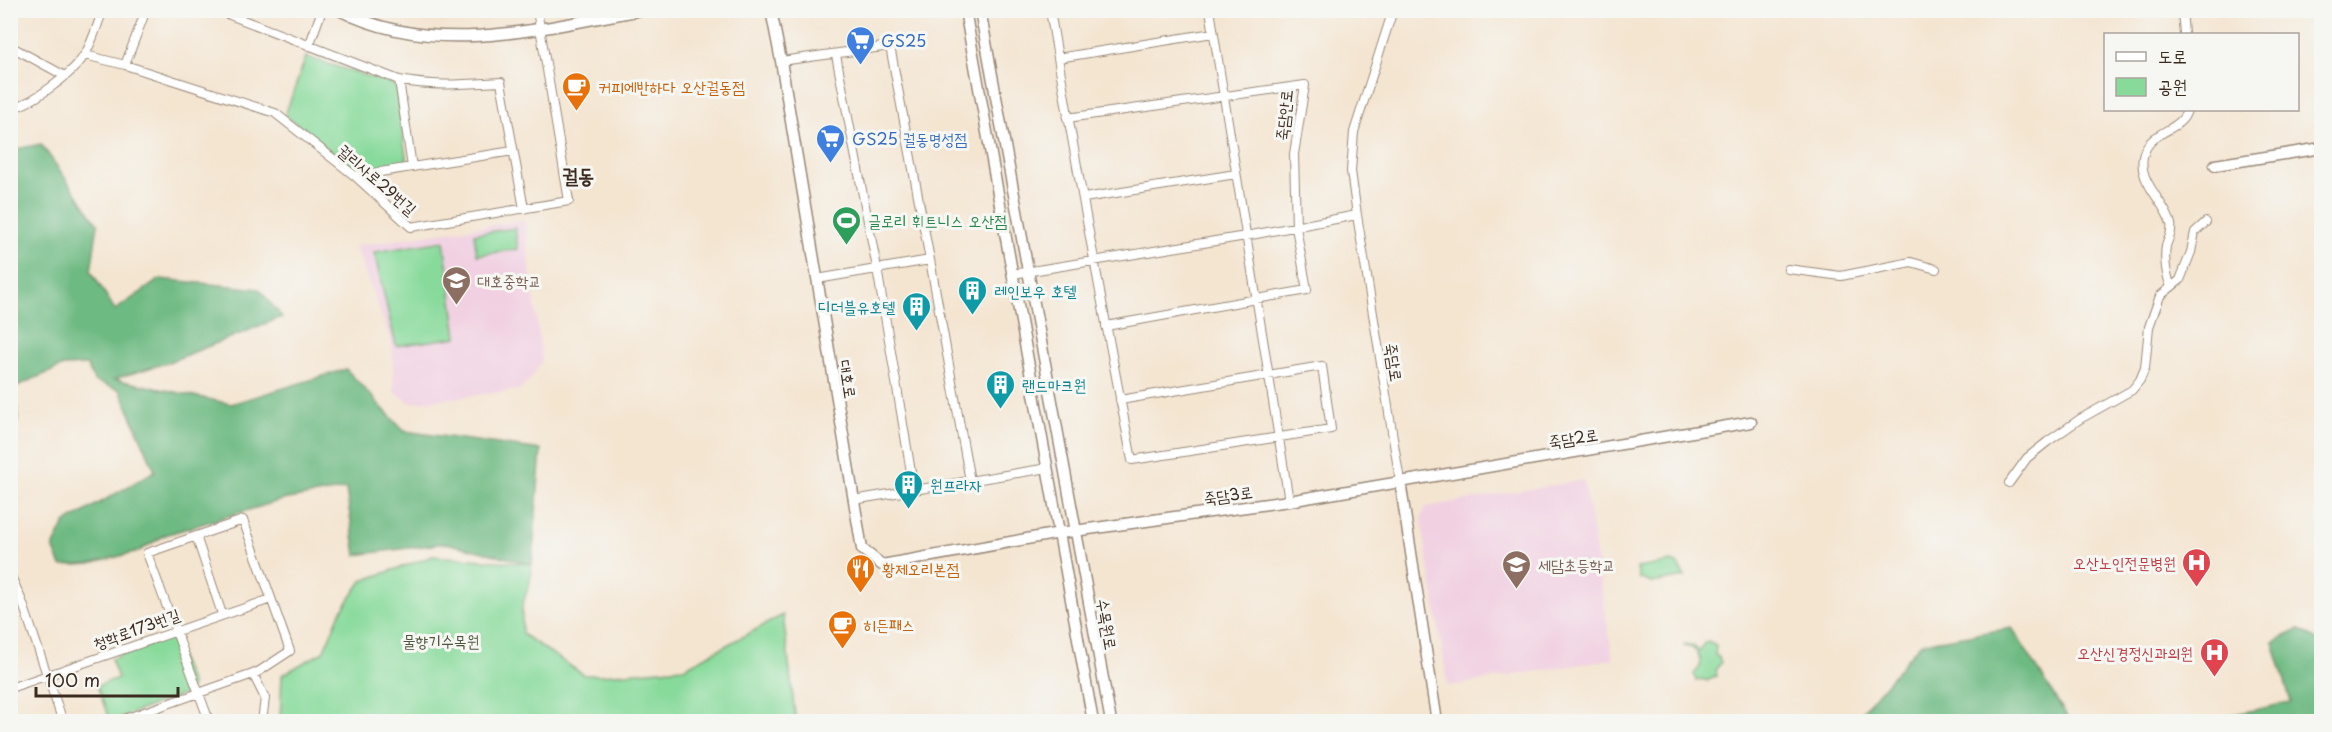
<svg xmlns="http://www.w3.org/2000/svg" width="2332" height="732" viewBox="0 0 2332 732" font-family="'Playpen Sans','Poor Story',sans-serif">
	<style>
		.built { fill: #f1d0e2 }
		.green { fill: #88da9b; stroke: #62825c; stroke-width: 1.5 }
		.forest { fill: #6eba83; stroke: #547250; stroke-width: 1.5 }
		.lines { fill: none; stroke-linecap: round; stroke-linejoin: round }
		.minor-casing { stroke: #988878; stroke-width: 10 }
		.tertiary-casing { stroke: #988878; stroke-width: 13 }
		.minor { stroke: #fff; stroke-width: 8 }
		.tertiary { stroke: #fff; stroke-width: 10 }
		.labels { text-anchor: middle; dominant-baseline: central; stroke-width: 6; stroke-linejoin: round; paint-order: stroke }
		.shop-label { font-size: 16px; fill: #366cbe; stroke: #f6f6f2; text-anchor: start }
		.food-label { font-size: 16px; fill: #c56008; stroke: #f6f6f2; text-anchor: start }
		.street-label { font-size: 16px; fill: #3b2a1e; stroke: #f6f6f2 }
		.leisure-label { font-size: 16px; fill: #27864d; stroke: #f6f6f2; text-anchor: start }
		.education-label { font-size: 16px; fill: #785e54; stroke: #f6f6f2; text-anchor: start }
		.culture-label { font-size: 16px; fill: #0d838f; stroke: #f6f6f2; text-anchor: start }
		.health-label { font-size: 16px; fill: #be3a42; stroke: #f6f6f2; text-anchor: end }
		.park-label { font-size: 16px; fill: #4e563d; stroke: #f6f6f2 }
		.quarter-label { font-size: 20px; font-weight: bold; fill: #3b2a1e; stroke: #f6f6f2 }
	</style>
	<rect width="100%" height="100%" fill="#f6f6f2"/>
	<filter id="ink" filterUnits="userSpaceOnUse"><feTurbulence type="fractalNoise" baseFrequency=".0167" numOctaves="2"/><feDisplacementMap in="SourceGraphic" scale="12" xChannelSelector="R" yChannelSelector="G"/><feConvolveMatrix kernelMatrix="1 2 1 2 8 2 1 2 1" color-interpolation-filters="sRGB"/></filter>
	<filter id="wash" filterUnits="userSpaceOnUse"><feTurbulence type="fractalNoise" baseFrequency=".008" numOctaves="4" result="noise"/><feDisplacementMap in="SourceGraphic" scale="24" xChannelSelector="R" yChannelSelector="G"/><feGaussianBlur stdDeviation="1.35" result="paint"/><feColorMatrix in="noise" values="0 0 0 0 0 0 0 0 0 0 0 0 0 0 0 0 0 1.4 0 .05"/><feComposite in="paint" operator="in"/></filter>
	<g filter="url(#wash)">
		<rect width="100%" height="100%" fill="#f4e5d1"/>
		<path class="built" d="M524,220L542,360L532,377L519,390L411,403L394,392L392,343L355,246Z
			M1584,480L1613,659L1448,686L1421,518L1426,507Z"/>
		<path class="green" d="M306,57L392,84L396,87L407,163L406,165L360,173L355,171L285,115Z
			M515,228L518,249L477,255L474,234Z
			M444,241L457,337L396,346L374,252Z
			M433,556L532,564L530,581L522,606V634L584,675H602L684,668L783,615L795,714L797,721H280L282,675L323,652L340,613L362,581Z
			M1672,562L1678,565L1685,577L1652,583L1639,578L1637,568Z
			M166,638L173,640L192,686L188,693L110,721L97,686L118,678L111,659Z
			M1708,641L1716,645L1715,655L1719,657L1721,663L1716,669L1717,676L1707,681L1702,679L1696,681L1694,674L1700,667C1702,656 1696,647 1684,646V644L1692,645L1700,651L1704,643Z"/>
		<path class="forest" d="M41,144L98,224L91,271L115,310L160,279L259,289L282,317L169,362L114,379L231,404L346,369L404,431L541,450L532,564L446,543L356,555L346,489L282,500L165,535L139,551L90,564L61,566L53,547L65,523L155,471L120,390L94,381L87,365L63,366L15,387L18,421L11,418V150Z
			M2012,628L2070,721H1854L1921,643Z
			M2299,629L2321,643V721H2204L2291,702L2273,642Z"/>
	</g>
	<g filter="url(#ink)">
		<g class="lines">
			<defs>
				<path id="minor" d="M217,10L399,80
					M1050,10C1075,161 1103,310 1132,460L1331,429L1322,366L1120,400
					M1210,10L1289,501
					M1393,10L1354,132L1351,171L1357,215L1400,481
					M2182,10L2184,34
					M10,46L65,76
					M309,46L322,10
					M85,55L125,65L275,113L355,176L411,227L569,201L537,10
					M836,55L877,268L914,490
					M1058,58L1213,33
					M781,61L890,46L930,260L817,279
					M125,65L146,10
					M10,108C30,106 75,72 85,54C93,41 97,25 103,10
					M1067,118L1305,85L1294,154L1296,227L1307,290L1106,326
					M412,167L513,151
					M355,176L412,167L399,80C433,87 466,84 501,82L524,209
					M1084,198L1236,174
					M930,260L970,481
					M1788,269L1841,276L1911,262L1936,269
					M1013,274L1246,236L1357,215
					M2171,287C2166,274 2164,260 2166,246C2168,239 2173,232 2171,224C2165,201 2135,180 2144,153C2151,130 2182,131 2187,110
					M2009,483L2027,458L2047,442L2080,419L2132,390L2140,380L2145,368L2149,327L2160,296L2180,280L2191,252L2195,232L2206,222
					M853,500L1048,468
					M196,536L222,614
					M10,574L22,601L63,722
					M253,674L265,698L262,722
					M10,688L271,599
					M116,722L253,674L258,672L290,651L243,520L147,553C167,608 188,663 208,718L205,722"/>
				<path id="tertiary" d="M339,10C436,59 540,28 641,10
					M771,10L781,61L862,549L882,565L1060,533L1289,501L1751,422
					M965,10L1093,722
					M980,10L1111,722
					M2215,165L2322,148
					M1400,481L1437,722"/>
			</defs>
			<use href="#minor" class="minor-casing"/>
			<use href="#tertiary" class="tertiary-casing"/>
			<use href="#minor" class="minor"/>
			<use href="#tertiary" class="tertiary"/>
		</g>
	</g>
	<defs>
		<symbol id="supermarket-pin" viewBox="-11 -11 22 30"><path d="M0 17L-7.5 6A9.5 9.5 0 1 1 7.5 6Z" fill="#3f7fe0" stroke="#f6f6f2"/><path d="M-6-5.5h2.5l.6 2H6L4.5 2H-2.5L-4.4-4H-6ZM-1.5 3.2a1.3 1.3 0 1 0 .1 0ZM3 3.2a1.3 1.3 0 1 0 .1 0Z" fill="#fff"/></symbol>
		<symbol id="cafe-pin" viewBox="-11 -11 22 30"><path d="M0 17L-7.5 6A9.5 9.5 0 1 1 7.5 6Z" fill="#e8710a" stroke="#f6f6f2"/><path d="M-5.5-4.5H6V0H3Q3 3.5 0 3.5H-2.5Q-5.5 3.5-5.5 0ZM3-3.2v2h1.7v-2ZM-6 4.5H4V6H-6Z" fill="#fff"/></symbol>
		<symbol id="stadium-pin" viewBox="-11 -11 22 30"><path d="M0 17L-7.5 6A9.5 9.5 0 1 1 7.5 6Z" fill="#2e9e5b" stroke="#f6f6f2"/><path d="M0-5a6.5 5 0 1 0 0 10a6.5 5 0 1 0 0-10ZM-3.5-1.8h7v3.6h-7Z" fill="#fff"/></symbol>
		<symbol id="school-pin" viewBox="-11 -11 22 30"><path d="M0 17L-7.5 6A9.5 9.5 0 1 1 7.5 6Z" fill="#8d6e63" stroke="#f6f6f2"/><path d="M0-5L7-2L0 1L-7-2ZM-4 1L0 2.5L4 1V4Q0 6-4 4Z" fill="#fff"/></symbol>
		<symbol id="building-pin" viewBox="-11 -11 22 30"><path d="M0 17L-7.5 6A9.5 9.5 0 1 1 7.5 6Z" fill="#0f9aa8" stroke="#f6f6f2"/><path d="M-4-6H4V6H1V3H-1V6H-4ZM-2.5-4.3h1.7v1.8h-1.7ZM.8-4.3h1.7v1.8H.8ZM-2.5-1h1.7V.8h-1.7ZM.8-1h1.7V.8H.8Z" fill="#fff"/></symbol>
		<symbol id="hospital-pin" viewBox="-11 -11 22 30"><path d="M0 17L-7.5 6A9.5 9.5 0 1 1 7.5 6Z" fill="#e0444e" stroke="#f6f6f2"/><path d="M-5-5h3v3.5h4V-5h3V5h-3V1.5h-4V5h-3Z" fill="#fff"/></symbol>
		<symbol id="restaurant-pin" viewBox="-11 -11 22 30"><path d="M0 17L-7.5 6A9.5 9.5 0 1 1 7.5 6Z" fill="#e8710a" stroke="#f6f6f2"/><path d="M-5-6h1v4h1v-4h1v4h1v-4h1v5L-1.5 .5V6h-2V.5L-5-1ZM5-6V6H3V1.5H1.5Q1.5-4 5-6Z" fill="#fff"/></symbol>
	</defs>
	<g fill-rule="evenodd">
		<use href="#supermarket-pin" x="844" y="24" width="33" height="45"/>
		<use href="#cafe-pin" x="560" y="70" width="33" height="45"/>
		<use href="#supermarket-pin" x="814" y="122" width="33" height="45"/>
		<use href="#stadium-pin" x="830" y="204" width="33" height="45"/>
		<use href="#school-pin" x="440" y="264" width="33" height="45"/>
		<use href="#building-pin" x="956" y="274" width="33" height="45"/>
		<use href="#building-pin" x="900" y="290" width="33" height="45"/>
		<use href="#building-pin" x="984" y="368" width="33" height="45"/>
		<use href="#building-pin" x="892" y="468" width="33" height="45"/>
		<use href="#hospital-pin" x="2180" y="546" width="33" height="45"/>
		<use href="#school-pin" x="1500" y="548" width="33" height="45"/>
		<use href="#restaurant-pin" x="844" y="552" width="33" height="45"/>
		<use href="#cafe-pin" x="826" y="608" width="33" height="45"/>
		<use href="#hospital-pin" x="2198" y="636" width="33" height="45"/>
	</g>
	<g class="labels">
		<g class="shop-label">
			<text x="881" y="40">GS25</text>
			<text x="852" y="138">GS25 궐동명성점</text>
		</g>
		<g class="food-label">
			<text x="598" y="86">커피에반하다 오산궐동점</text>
			<text x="882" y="568">황제오리본점</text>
			<text x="863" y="624">히든패스</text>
		</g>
		<g class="street-label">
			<text transform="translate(1283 115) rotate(-84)">죽담안로</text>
			<text transform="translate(378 179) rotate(41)">궐리사로29번길</text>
			<text transform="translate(1395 362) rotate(81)">죽담로</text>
			<text transform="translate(849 379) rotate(81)">대호로</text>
			<text transform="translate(1573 437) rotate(-9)">죽담2로</text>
			<text transform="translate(1228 494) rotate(-8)">죽담3로</text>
			<text transform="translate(1108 624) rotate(80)">수목원로</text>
			<text transform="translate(136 628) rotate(-20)">청학로173번길</text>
		</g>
		<g class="leisure-label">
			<text x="868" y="220">글로리 휘트니스 오산점</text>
		</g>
		<g class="education-label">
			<text x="477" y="280">대호중학교</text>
			<text x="1538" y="564">세담초등학교</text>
		</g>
		<g class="culture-label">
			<text x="994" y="290">레인보우 호텔</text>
			<text x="895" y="306" text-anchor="end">디더블유호텔</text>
			<text x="1022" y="384">랜드마크원</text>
			<text x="930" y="484">원프라자</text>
		</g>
		<g class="health-label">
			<text x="2176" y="562">오산노인전문병원</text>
			<text x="2193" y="652">오산신경정신과의원</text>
		</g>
		<g class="park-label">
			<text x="441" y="640">물향기수목원</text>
		</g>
		<g class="quarter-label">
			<text x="578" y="175">궐동</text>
		</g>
	</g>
	<rect width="2332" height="732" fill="none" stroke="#f6f6f2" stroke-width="36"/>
	<rect x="2104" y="33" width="195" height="78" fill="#f6f6f2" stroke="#aba49d" stroke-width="1.5"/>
	<rect x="2116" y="52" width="30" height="9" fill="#ffffff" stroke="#aba49d" stroke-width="1.5"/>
	<text x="2158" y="63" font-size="18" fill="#3b2a1e">도로</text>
	<rect x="2116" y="78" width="30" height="18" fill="#88da9b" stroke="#aba49d" stroke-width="1.5"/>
	<text x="2158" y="93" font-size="18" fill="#3b2a1e">공원</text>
	<path d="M36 687v9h142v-9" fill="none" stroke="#3b2a1e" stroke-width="3"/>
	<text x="45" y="687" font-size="18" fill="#3b2a1e" stroke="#f6f6f2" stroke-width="4.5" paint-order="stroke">100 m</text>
</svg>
